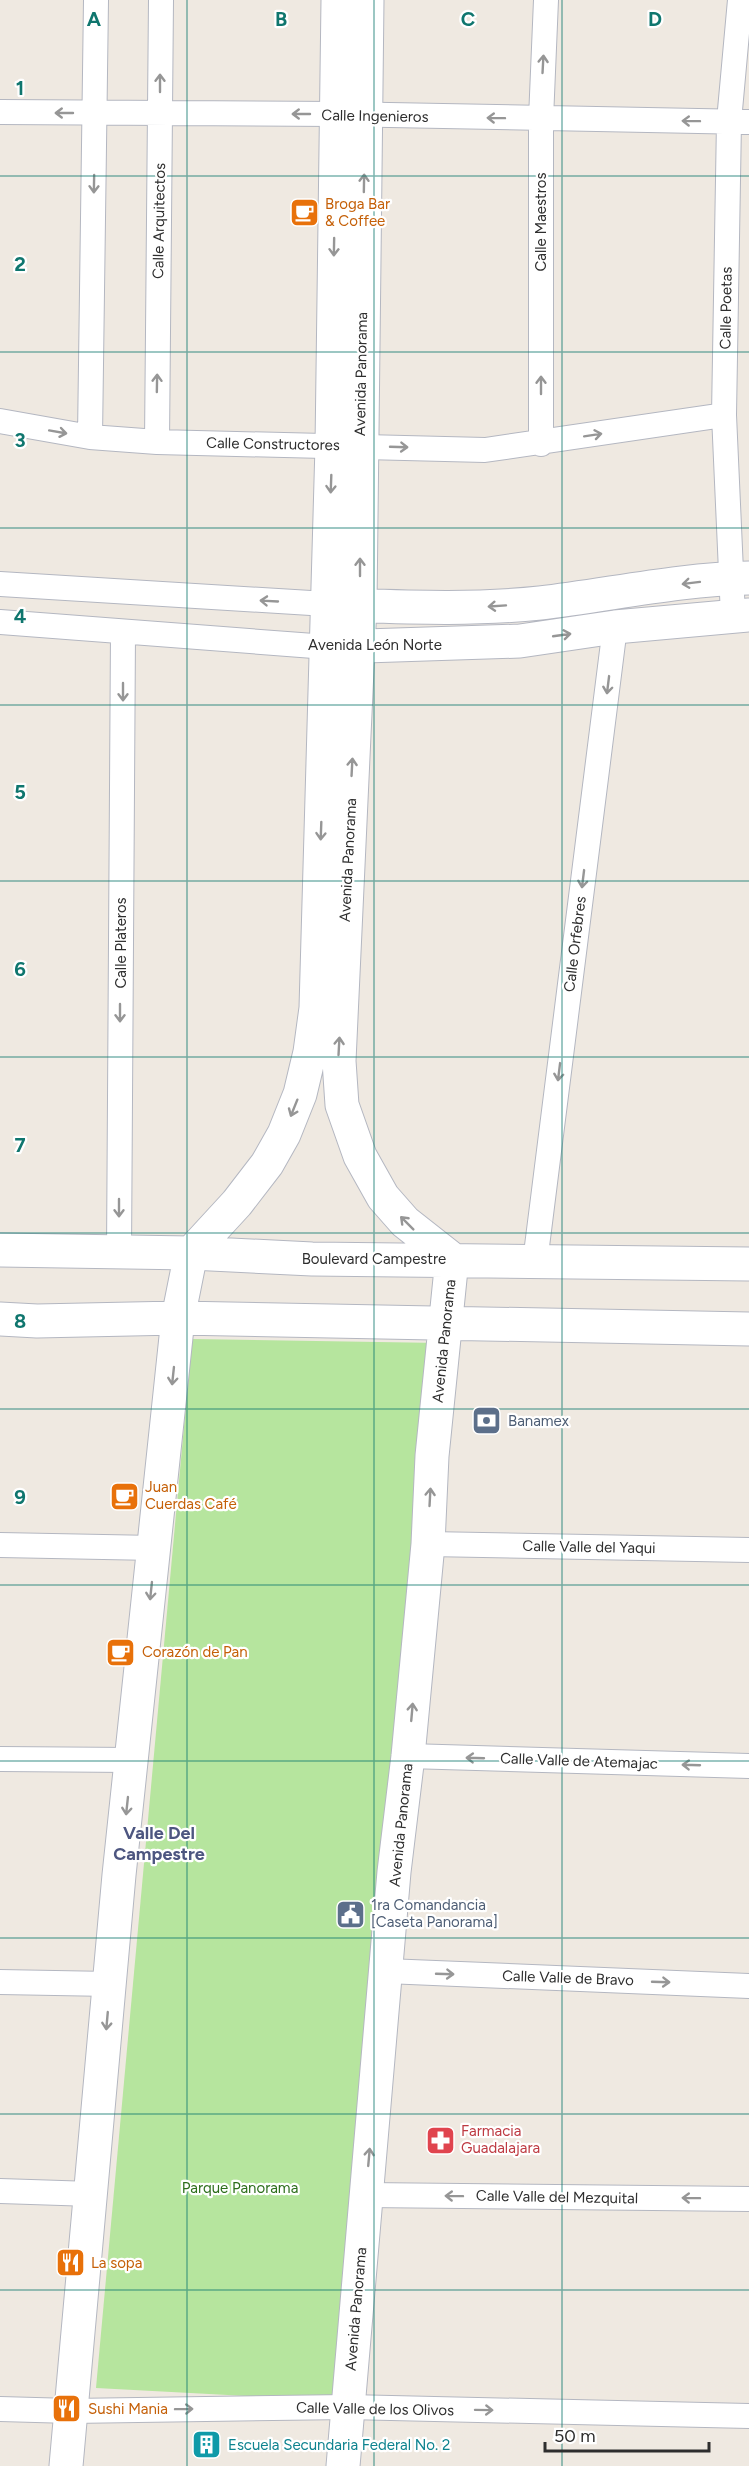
<svg xmlns="http://www.w3.org/2000/svg" width="749" height="2466" viewBox="0 0 749 2466" font-family="Figtree,sans-serif">
	<style>
		.green { fill: #b6e59e }
		.lines { fill: none; stroke-linecap: round; stroke-linejoin: round }
		.street-casing { stroke: #b4b7c1; stroke-width: 26 }
		.secondary-casing { stroke: #b4b7c1; stroke-width: 35 }
		.street { stroke: #fff; stroke-width: 24 }
		.secondary { stroke: #fff; stroke-width: 33 }
		.oneway { stroke: #969696 }
		.grid { fill: none; stroke: #0f766e; stroke-width: 1.5; stroke-opacity: 0.55 }
		.labels { text-anchor: middle; dominant-baseline: central; stroke-width: 4.5; stroke-linejoin: round; paint-order: stroke }
		.street-label { font-size: 15px; fill: #2e2e2e; stroke: #fff }
		.food-label { font-size: 15px; fill: #c56008; stroke: #fff; text-anchor: start }
		.service-label { font-size: 15px; fill: #4e5e75; stroke: #fff; text-anchor: start }
		.health-label { font-size: 15px; fill: #be3a42; stroke: #fff; text-anchor: start }
		.park-label { font-size: 15px; fill: #2c6e1b; stroke: #fff }
		.culture-label { font-size: 15px; fill: #0d838f; stroke: #fff; text-anchor: start }
		.quarter-label { font-size: 18px; font-weight: bold; fill: #4d5680; stroke: #fff }
		.grid-label { font-size: 20px; text-anchor: middle; font-weight: bold; fill: #0f766e; stroke: #fff; stroke-width: 4.5; stroke-linejoin: round; paint-order: stroke }
	</style>
	<rect width="100%" height="100%" fill="#efe9e1"/>
	<path class="green" d="M192,1339L440,1343L342,2401L96,2388Z"/>
	<g class="lines">
		<defs>
			<path id="street" d="M0,112L336,114L749,122
				M0,421L90,437L157,442L485,450L724,415
				M90,437L96,0
				M157,442L161,0
				M541,444V119L546,0
				M0,584L327,604
				M733,616L724,415L729,121L740,0
				M0,622L327,647
				M119,1253L123,633
				M535,1262L615,627
				M428,1544L749,1550
				M0,1545L155,1548
				M408,1756L749,1766
				M0,1759L131,1760
				M386,1971L749,1986
				M0,1982L110,1984
				M0,2191L92,2194
				M366,2195L749,2199
				M0,2409L71,2411L348,2407L749,2416"/>
			<path id="secondary" d="M367,0L360,605L339,1061L342,1105L360,1156L383,1197L405,1222L452,1259
				M339,605C405,607 473,610 540,603C609,595 679,579 749,578
				M335,647L520,641L615,627L749,615
				M0,1250L191,1253L312,1259L749,1264
				M0,1319L37,1321L178,1318L749,1329
				M66,2466L119,1875L178,1318L191,1253L237,1203L267,1164L284,1134L300,1094L310,1052L316,1008L332,446L338,0
				M343,2466L394,1872L408,1756L428,1544L432,1456L452,1259"/>
		</defs>
		<use href="#street" class="street-casing"/>
		<use href="#secondary" class="secondary-casing"/>
		<use href="#street" class="street"/>
		<use href="#secondary" class="secondary"/>
	</g>
	<defs><path id="oneway-shaft" d="M-6 0H5M1.5-3L5.5 0L1.5 3" fill="none" stroke-width="1.6" stroke-linecap="round" stroke-linejoin="round" transform="scale(1.5)"/></defs>
	<g class="oneway">
		<use href="#oneway-shaft" transform="translate(543 64) rotate(-87)"/>
		<use href="#oneway-shaft" transform="translate(160 83) rotate(-90)"/>
		<use href="#oneway-shaft" transform="translate(64 113) rotate(-180)"/>
		<use href="#oneway-shaft" transform="translate(301 114) rotate(-180)"/>
		<use href="#oneway-shaft" transform="translate(496 118) rotate(-179)"/>
		<use href="#oneway-shaft" transform="translate(691 121) rotate(-179)"/>
		<use href="#oneway-shaft" transform="translate(364 183) rotate(-89)"/>
		<use href="#oneway-shaft" transform="translate(94 184) rotate(91)"/>
		<use href="#oneway-shaft" transform="translate(334 247) rotate(91)"/>
		<use href="#oneway-shaft" transform="translate(157 383) rotate(-89)"/>
		<use href="#oneway-shaft" transform="translate(541 385) rotate(-90)"/>
		<use href="#oneway-shaft" transform="translate(58 432) rotate(10)"/>
		<use href="#oneway-shaft" transform="translate(593 435) rotate(-9)"/>
		<use href="#oneway-shaft" transform="translate(399 447) rotate(2)"/>
		<use href="#oneway-shaft" transform="translate(331 484) rotate(92)"/>
		<use href="#oneway-shaft" transform="translate(360 567) rotate(-90)"/>
		<use href="#oneway-shaft" transform="translate(691 583) rotate(173)"/>
		<use href="#oneway-shaft" transform="translate(269 601) rotate(-177)"/>
		<use href="#oneway-shaft" transform="translate(497 606) rotate(176)"/>
		<use href="#oneway-shaft" transform="translate(562 635) rotate(-8)"/>
		<use href="#oneway-shaft" transform="translate(608 685) rotate(97)"/>
		<use href="#oneway-shaft" transform="translate(123 692) rotate(90)"/>
		<use href="#oneway-shaft" transform="translate(352 767) rotate(-87)"/>
		<use href="#oneway-shaft" transform="translate(321 831) rotate(92)"/>
		<use href="#oneway-shaft" transform="translate(583 879) rotate(97)"/>
		<use href="#oneway-shaft" transform="translate(120 1013) rotate(90)"/>
		<use href="#oneway-shaft" transform="translate(339 1046) rotate(-87)"/>
		<use href="#oneway-shaft" transform="translate(559 1072) rotate(97)"/>
		<use href="#oneway-shaft" transform="translate(294 1108) rotate(112)"/>
		<use href="#oneway-shaft" transform="translate(119 1208) rotate(90)"/>
		<use href="#oneway-shaft" transform="translate(407 1223) rotate(-135)"/>
		<use href="#oneway-shaft" transform="translate(173 1376) rotate(96)"/>
		<use href="#oneway-shaft" transform="translate(430 1497) rotate(-87)"/>
		<use href="#oneway-shaft" transform="translate(151 1591) rotate(96)"/>
		<use href="#oneway-shaft" transform="translate(412 1712) rotate(-85)"/>
		<use href="#oneway-shaft" transform="translate(475 1758) rotate(-178)"/>
		<use href="#oneway-shaft" transform="translate(691 1765) rotate(-178)"/>
		<use href="#oneway-shaft" transform="translate(127 1806) rotate(96)"/>
		<use href="#oneway-shaft" transform="translate(445 1974) rotate(2)"/>
		<use href="#oneway-shaft" transform="translate(661 1982) rotate(2)"/>
		<use href="#oneway-shaft" transform="translate(107 2021) rotate(95)"/>
		<use href="#oneway-shaft" transform="translate(369 2157) rotate(-85)"/>
		<use href="#oneway-shaft" transform="translate(454 2196) rotate(-179)"/>
		<use href="#oneway-shaft" transform="translate(691 2198) rotate(-179)"/>
		<use href="#oneway-shaft" transform="translate(184 2409) rotate(-1)"/>
		<use href="#oneway-shaft" transform="translate(484 2410) rotate(1)"/>
	</g>
	<path class="grid" d="M187,0V2466M374,0V2466M562,0V2466M0,176H749M0,352H749M0,528H749M0,705H749M0,881H749M0,1057H749M0,1233H749M0,1409H749M0,1585H749M0,1761H749M0,1938H749M0,2114H749M0,2290H749"/>
	<defs>
		<symbol id="cafe-square" viewBox="-11 -11 22 22"><rect x="-9" y="-9" width="18" height="18" rx="4" fill="#e8710a" stroke="#fff"/><path d="M-5.5-4.5H6V0H3Q3 3.5 0 3.5H-2.5Q-5.5 3.5-5.5 0ZM3-3.2v2h1.7v-2ZM-6 4.5H4V6H-6Z" fill="#fff"/></symbol>
		<symbol id="bank-square" viewBox="-11 -11 22 22"><rect x="-9" y="-9" width="18" height="18" rx="4" fill="#5c6f8a" stroke="#fff"/><path d="M-6-4H6V4H-6ZM0-2.3a2.3 2.3 0 1 0 0 4.6a2.3 2.3 0 1 0 0-4.6Z" fill="#fff"/></symbol>
		<symbol id="civic-square" viewBox="-11 -11 22 22"><rect x="-9" y="-9" width="18" height="18" rx="4" fill="#5c6f8a" stroke="#fff"/><path d="M-.6-6.5H3V-4.5H.6V-3L4-1V1h2V6H-6V1h2V-1L-.6-3ZM-1.2 2.5V6h2.4V2.5Z" fill="#fff"/></symbol>
		<symbol id="pharmacy-square" viewBox="-11 -11 22 22"><rect x="-9" y="-9" width="18" height="18" rx="4" fill="#e0444e" stroke="#fff"/><path d="M-2-6h4v4h4v4h-4v4h-4v-4h-4v-4h4Z" fill="#fff"/></symbol>
		<symbol id="restaurant-square" viewBox="-11 -11 22 22"><rect x="-9" y="-9" width="18" height="18" rx="4" fill="#e8710a" stroke="#fff"/><path d="M-5-6h1v4h1v-4h1v4h1v-4h1v5L-1.5 .5V6h-2V.5L-5-1ZM5-6V6H3V1.5H1.5Q1.5-4 5-6Z" fill="#fff"/></symbol>
		<symbol id="building-square" viewBox="-11 -11 22 22"><rect x="-9" y="-9" width="18" height="18" rx="4" fill="#0f9aa8" stroke="#fff"/><path d="M-4-6H4V6H1V3H-1V6H-4ZM-2.5-4.3h1.7v1.8h-1.7ZM.8-4.3h1.7v1.8H.8ZM-2.5-1h1.7V.8h-1.7ZM.8-1h1.7V.8H.8Z" fill="#fff"/></symbol>
	</defs>
	<g fill-rule="evenodd">
		<use href="#cafe-square" x="288" y="196" width="33" height="33"/>
		<use href="#bank-square" x="470" y="1404" width="33" height="33"/>
		<use href="#cafe-square" x="108" y="1480" width="33" height="33"/>
		<use href="#cafe-square" x="104" y="1636" width="33" height="33"/>
		<use href="#civic-square" x="334" y="1898" width="33" height="33"/>
		<use href="#pharmacy-square" x="424" y="2124" width="33" height="33"/>
		<use href="#restaurant-square" x="54" y="2246" width="33" height="33"/>
		<use href="#restaurant-square" x="50" y="2392" width="33" height="33"/>
		<use href="#building-square" x="190" y="2428" width="33" height="33"/>
	</g>
	<g class="labels">
		<g class="street-label">
			<text transform="translate(375 116) rotate(1)">Calle Ingenieros</text>
			<text transform="translate(159 221) rotate(-89)">Calle Arquitectos</text>
			<text transform="translate(541 222) rotate(-90)">Calle Maestros</text>
			<text transform="translate(726 308) rotate(-89)">Calle Poetas</text>
			<text transform="translate(361 374) rotate(-89)">Avenida Panorama</text>
			<text transform="translate(273 444) rotate(1)">Calle Constructores</text>
			<text x="375" y="645">Avenida León Norte</text>
			<text transform="translate(348 860) rotate(-87)">Avenida Panorama</text>
			<text transform="translate(121 943) rotate(-90)">Calle Plateros</text>
			<text transform="translate(575 944) rotate(-83)">Calle Orfebres</text>
			<text x="374" y="1259">Boulevard Campestre</text>
			<text transform="translate(444 1341) rotate(-84)">Avenida Panorama</text>
			<text transform="translate(589 1547) rotate(1)">Calle Valle del Yaqui</text>
			<text transform="translate(579 1761) rotate(2)">Calle Valle de Atemajac</text>
			<text transform="translate(401 1825) rotate(-84)">Avenida Panorama</text>
			<text transform="translate(568 1978) rotate(2)">Calle Valle de Bravo</text>
			<text transform="translate(557 2197) rotate(1)">Calle Valle del Mezquital</text>
			<text transform="translate(356 2309) rotate(-85)">Avenida Panorama</text>
			<text transform="translate(375 2409) rotate(1)">Calle Valle de los Olivos</text>
		</g>
		<g class="food-label">
			<text x="325" y="204">Broga Bar<tspan x="325" dy="17">&amp; Coffee</tspan></text>
			<text x="145" y="1487">Juan<tspan x="145" dy="17">Cuerdas Café</tspan></text>
			<text x="142" y="1652">Corazón de Pan</text>
			<text x="91" y="2263">La sopa</text>
			<text x="88" y="2409">Sushi Mania</text>
		</g>
		<g class="service-label">
			<text x="508" y="1421">Banamex</text>
			<text x="371" y="1905">1ra Comandancia<tspan x="371" dy="17">[Caseta Panorama]</tspan></text>
		</g>
		<g class="health-label">
			<text x="461" y="2131">Farmacia<tspan x="461" dy="17">Guadalajara</tspan></text>
		</g>
		<g class="park-label">
			<text x="240" y="2188">Parque Panorama</text>
		</g>
		<g class="culture-label">
			<text x="228" y="2445">Escuela Secundaria Federal No. 2</text>
		</g>
		<g class="quarter-label">
			<text x="159" y="1833">Valle Del<tspan x="159" dy="21">Campestre</tspan></text>
		</g>
	</g>
	<g class="grid-label">
		<text x="94" y="26">A</text>
		<text x="281" y="26">B</text>
		<text x="468" y="26">C</text>
		<text x="655" y="26">D</text>
		<text x="20" y="95">1</text>
		<text x="20" y="271">2</text>
		<text x="20" y="447">3</text>
		<text x="20" y="623">4</text>
		<text x="20" y="799">5</text>
		<text x="20" y="976">6</text>
		<text x="20" y="1152">7</text>
		<text x="20" y="1328">8</text>
		<text x="20" y="1504">9</text>
	</g>
	<path d="M545 2442v9h164v-9" fill="none" stroke="#2e2e2e" stroke-width="3"/>
	<text x="554" y="2442" font-size="18" fill="#2e2e2e" stroke="#ffffff" stroke-width="4.5" paint-order="stroke">50 m</text>
</svg>
